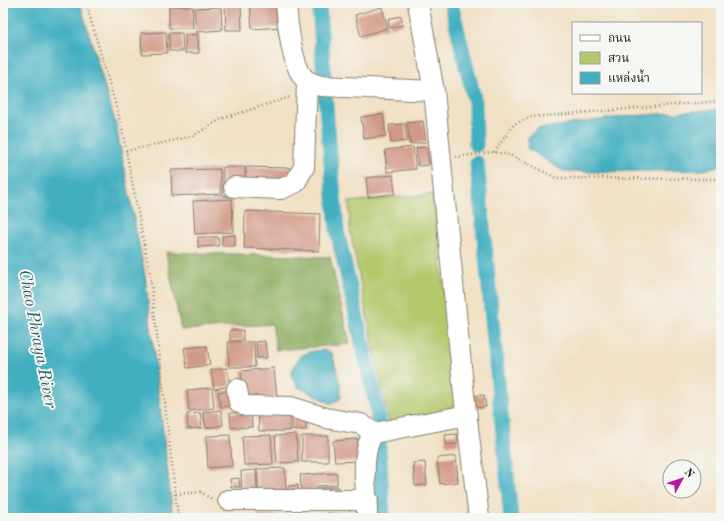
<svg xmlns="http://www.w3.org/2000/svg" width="724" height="521" viewBox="0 0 724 521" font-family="'Old Standard TT','Noto Serif Thai',serif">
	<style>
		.green { fill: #b4c86c; stroke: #687244 }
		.forest { fill: #8fac60; stroke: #56643e }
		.water { fill: #43afc1; stroke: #30666e }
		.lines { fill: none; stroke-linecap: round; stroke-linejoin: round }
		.canal { stroke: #43afc1; stroke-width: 15 }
		.building { fill: #d19986 }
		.minor-casing { stroke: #867e70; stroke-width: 22 }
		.path { stroke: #867e70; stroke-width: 2.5; stroke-dasharray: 1 3; stroke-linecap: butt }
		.minor { stroke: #fff; stroke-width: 20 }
		.labels { text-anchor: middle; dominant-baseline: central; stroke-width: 4; stroke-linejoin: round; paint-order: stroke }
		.water-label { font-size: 17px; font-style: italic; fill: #2e5e66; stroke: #f6f6f2 }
	</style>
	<rect width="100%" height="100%" fill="#f6f6f2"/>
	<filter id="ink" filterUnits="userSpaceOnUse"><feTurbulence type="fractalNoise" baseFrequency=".025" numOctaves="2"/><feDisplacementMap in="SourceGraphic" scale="8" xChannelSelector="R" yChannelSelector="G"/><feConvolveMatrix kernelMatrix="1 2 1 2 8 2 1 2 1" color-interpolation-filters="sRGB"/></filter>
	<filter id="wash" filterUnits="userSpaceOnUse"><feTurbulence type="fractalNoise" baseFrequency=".012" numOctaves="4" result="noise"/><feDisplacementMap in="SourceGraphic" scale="16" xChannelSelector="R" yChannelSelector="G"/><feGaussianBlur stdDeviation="0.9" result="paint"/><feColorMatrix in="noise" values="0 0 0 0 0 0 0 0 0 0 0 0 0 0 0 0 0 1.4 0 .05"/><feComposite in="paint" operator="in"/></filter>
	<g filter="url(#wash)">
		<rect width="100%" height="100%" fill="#f1e0c3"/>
		<path class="green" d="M433,194L458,410L389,424L350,231L349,202Z"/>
		<path class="forest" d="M166,252L330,257L350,344L276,350L272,324L181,330Z"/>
		<path class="water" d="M3,3H80L116,125L145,275L173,518H3Z
			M721,109V165L704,170L598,172L563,171L527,148L528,137L537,129L620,117Z
			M326,350L332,353L340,383L341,398L332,404L298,387L291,376C297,354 304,351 326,350Z"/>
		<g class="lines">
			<path class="canal" d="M319,3L324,78
				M451,3L475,102L476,145
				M325,95L337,230L377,408L378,422
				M477,163L511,518
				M379,444L383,518"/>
		</g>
		<g id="blocks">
			<path class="building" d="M250,3H280L282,27L252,29Z
				M225,5H241L242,30H226Z
				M169,6H192L193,28H169Z
				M221,7L222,30L196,32L194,8Z
				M382,7L388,28L361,36L355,15Z
				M401,16L403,25L390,28L388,19Z
				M166,32L167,53L142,54L141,33Z
				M169,33H182L183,51H169Z
				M198,34L199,53H185V35Z
				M383,114L386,136L364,139L361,117Z
				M423,121L426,142L410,144L407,123Z
				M405,124L407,141L391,143L389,125Z
				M413,147L416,169L387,172L385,150Z
				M427,147L429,165L418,166L416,148Z
				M223,167H245V178L233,196H223Z
				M246,167L291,168L292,183L246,182Z
				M220,169L221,194L172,196L171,170Z
				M393,175L395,194L368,197L366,178Z
				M232,199L233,232L195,234L193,201Z
				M245,211L320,214L319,251L244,248Z
				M235,235V246H222V236Z
				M198,237H218L219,246L198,247Z
				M230,330H243V340L230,341Z
				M265,341L267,358H257L256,342Z
				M228,342H254L255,367H229Z
				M207,346L210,365L187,368L184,348Z
				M227,368L230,386L214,389L211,370Z
				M274,368L277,397L244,401L241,371Z
				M212,388L214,408L189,411L187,390Z
				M232,390L234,405L221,407L218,392Z
				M484,395L486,407L473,408L472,396Z
				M221,410L223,425L206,428L203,412Z
				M251,412L252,427L231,428L230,413Z
				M200,413L202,428L188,429L187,414Z
				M290,413V431H259L258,414Z
				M292,417H306V430H292Z
				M296,434L298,462L277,463L275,436Z
				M457,434L458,444L446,445L445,435Z
				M230,435L232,466L208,468L206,436Z
				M271,435L273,464L244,465L242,436Z
				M302,436H328V462H302Z
				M358,439L360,461L335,462L333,441Z
				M456,456L458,482L440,484L437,458Z
				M425,462L427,485L415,486L413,463Z
				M285,468L286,496L259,497L257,469Z
				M256,470L257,491L242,492L241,471Z
				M337,473V485L317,486V496H302L300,475Z
				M239,478L240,487H231L230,479Z
				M298,485L299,496L289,497L288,486Z
				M339,487V498L320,499L319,488Z
				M327,513L349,515V518H326Z
				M259,515L292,516V518H259Z
				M231,516V518H209V517Z"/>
		</g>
	</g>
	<g filter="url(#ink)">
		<use href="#blocks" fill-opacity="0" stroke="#867e70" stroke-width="1"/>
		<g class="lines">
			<defs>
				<path id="minor" d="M286,3C287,21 292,69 306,80C310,83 316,84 321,86L434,91
					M418,3L434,91L464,395L479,518
					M234,187L281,189L295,183L304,167L307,81
					M237,389L239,402L246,406L291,407L326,418L361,424L374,433L467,415
					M228,500H368
					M367,518C368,493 358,454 374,433"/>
			</defs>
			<use href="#minor" class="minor-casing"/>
			<path class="path" d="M86,3L121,124L150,275L178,518
				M126,151L193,136L221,119L290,97
				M494,152L514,124L532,117L721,101
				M456,157L494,152L510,155L556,178L721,179
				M176,494L201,492L213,500"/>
			<use href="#minor" class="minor"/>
		</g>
	</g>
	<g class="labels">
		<g class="water-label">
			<text transform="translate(37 339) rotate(79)">Chao Phraya River</text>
		</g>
	</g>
	<rect width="724" height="521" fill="none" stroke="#f6f6f2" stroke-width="16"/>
	<rect x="572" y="22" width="130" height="72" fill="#f6f6f2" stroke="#9f9f9c"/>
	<rect x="580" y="35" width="20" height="6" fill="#ffffff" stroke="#9f9f9c"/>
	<text x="608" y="42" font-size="12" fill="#1c1c1c">ถนน</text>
	<rect x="580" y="52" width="20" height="12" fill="#b4c86c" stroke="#9f9f9c"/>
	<text x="608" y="62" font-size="12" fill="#1c1c1c">สวน</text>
	<rect x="580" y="72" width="20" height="12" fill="#43afc1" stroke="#9f9f9c"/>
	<text x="608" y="82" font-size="12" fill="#1c1c1c">แหล่งน้ำ</text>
	<g transform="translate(682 479) rotate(50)"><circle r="19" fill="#f6f6f2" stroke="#9f9f9c"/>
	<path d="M0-3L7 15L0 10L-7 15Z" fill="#b5179e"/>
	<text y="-6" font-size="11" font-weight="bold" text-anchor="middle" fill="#1c1c1c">N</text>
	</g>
</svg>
